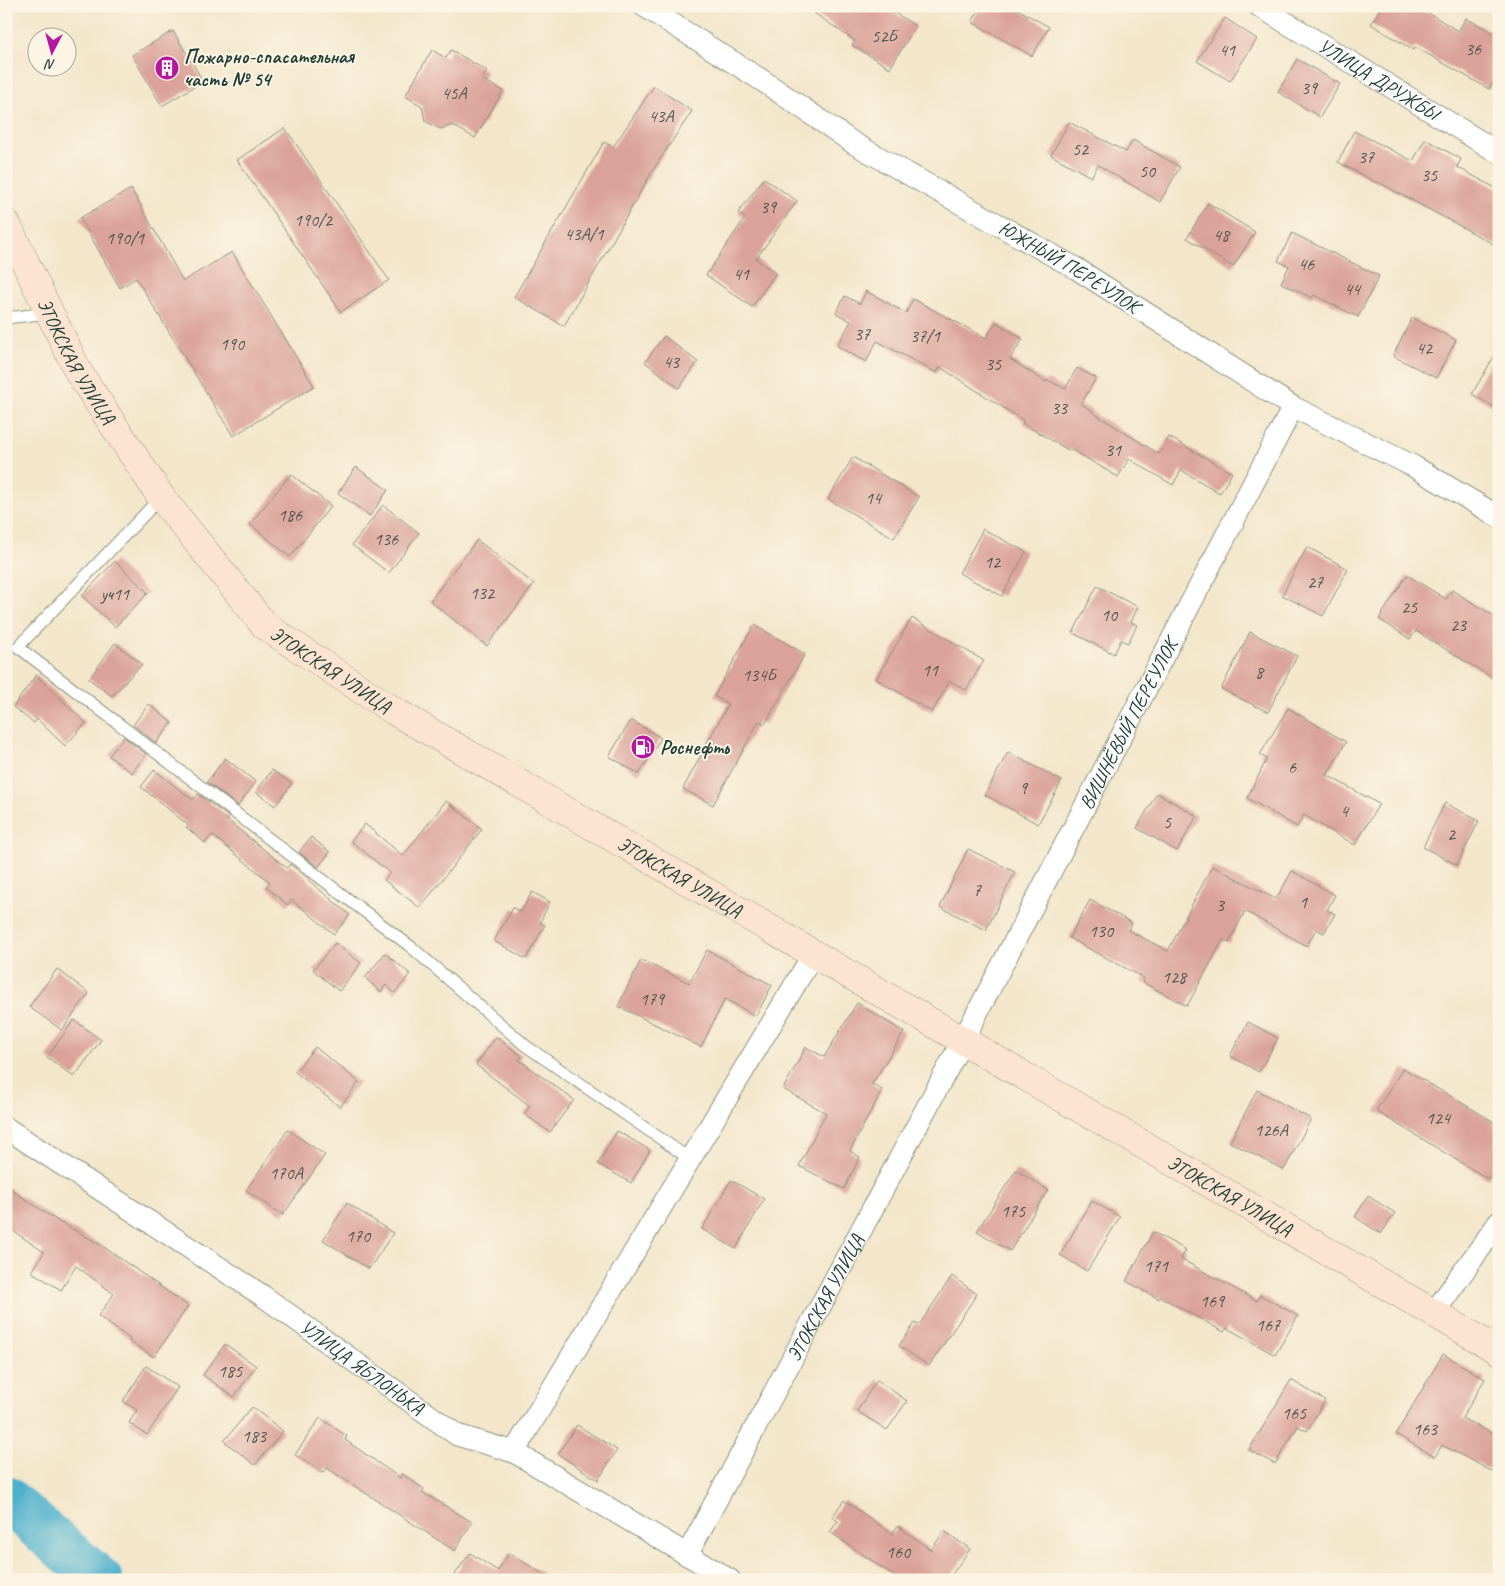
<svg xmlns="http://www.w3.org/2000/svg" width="1505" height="1586" viewBox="0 0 1505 1586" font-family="Caveat,sans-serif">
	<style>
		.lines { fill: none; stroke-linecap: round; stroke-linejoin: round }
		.river { stroke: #4db1cc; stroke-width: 46 }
		.building { fill: #daa298 }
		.lane-casing { stroke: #89927f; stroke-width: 13 }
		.street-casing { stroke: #89927f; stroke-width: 23 }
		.secondary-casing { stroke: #89927f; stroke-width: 29 }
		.lane { stroke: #fff; stroke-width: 11 }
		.street { stroke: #fff; stroke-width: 21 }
		.secondary { stroke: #fde4d1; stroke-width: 28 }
		.labels { text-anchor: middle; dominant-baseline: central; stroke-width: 4; stroke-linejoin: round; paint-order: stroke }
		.number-label { font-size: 18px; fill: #4e564d }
		.poi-label { font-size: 20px; font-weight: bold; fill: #1f3d34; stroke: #fcf5e5; text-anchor: start }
		.street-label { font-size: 20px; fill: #1f3d34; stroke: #fcf5e5 }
	</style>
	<rect width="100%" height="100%" fill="#fcf5e5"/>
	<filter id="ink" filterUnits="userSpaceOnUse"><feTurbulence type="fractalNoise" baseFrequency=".02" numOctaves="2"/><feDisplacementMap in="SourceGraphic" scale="10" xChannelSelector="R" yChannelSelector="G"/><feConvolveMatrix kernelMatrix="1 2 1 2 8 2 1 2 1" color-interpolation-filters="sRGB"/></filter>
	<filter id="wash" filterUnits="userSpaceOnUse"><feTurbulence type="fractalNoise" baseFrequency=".0096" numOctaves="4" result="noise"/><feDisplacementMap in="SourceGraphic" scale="20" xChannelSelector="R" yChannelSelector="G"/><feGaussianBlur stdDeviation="1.12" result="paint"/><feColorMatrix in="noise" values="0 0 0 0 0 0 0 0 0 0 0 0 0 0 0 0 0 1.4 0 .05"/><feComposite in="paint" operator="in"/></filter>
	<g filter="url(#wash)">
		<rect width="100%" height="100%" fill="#f3e6ca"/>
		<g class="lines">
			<path class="river" d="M6,1499L100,1580"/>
		</g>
		<g id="blocks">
			<path class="building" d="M804,6H883L916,26L890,68L852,45L855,41Z
				M981,6H1012L1049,27L1032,56L972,22Z
				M1382,6H1417L1458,31L1466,18L1499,36V72L1489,89L1415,47L1413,50L1371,24Z
				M1225,18L1257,39L1230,81L1197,61Z
				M173,31L203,81L162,106L132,55Z
				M432,50L446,58L451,50L487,71L482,79L503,91L475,138L452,125L440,129L425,121L422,106L405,96Z
				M1297,59L1340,84L1320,117L1278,92Z
				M654,86L692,111L653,170L564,326L514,297L604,142L613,147Z
				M1069,122L1126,152L1133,140L1180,167L1160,202L1098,165L1091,177L1051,155Z
				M285,128L389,280L341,312L237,160Z
				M1354,131L1413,161L1425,139L1461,159L1457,167L1499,190V247L1378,182L1377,183L1338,162Z
				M764,178L797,201L756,259L776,273L752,307L706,275L745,218L738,213Z
				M131,189L183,281L232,252L314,386L233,436L136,278L120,288L80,218Z
				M1208,203L1255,232L1233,267L1187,238Z
				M1292,233L1379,276L1358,317L1314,295L1312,298L1281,283L1289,266L1278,261Z
				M866,291L906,313L913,299L986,338L996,322L1023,339L1010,359L1046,382L1048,380L1065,389L1077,368L1096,378L1081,404L1093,411L1092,412L1159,454L1169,437L1232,473L1220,493L1181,470L1173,485L1129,459L1118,477L1071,449L1070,451L1022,423L1024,421L940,367L937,373L877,341L866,362L837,346L851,321L836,313L845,296L860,304Z
				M1412,318L1456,340L1436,378L1393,356Z
				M664,336L698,362L679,388L645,362Z
				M1499,348V410L1472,394Z
				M853,457L919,497L894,538L828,499Z
				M356,467L388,490L370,516L338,493Z
				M291,474L331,506L290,557L250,524Z
				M383,505L419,533L389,573L352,545Z
				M983,529L1026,552L1002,596L959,573Z
				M477,540L534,584L487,646L430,601Z
				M1307,547L1348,569L1323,616L1282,595Z
				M115,561L148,593L115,627L82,596Z
				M1407,575L1446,599L1452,590L1499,619V682L1416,631L1410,639L1379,619Z
				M1097,586L1138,607L1131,622L1137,625L1128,643L1121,640L1114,654L1073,633Z
				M912,618L984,661L966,690L950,681L932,712L876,679Z
				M754,625L805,654L765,724L759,721L713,805L683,789L728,704L714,696Z
				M1250,632L1297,656L1268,712L1221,689Z
				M115,643L142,664L112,696L89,679Z
				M36,675L86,723L65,746L37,719L34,723L13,707Z
				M149,704L172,723L156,743L133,725Z
				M1288,708L1346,742L1327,775L1379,804L1355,845L1304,815L1297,827L1247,798L1267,759L1260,755Z
				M631,720L661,738L639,774L609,756Z
				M124,737L146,754L132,773L109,756Z
				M1008,752L1062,781L1038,824L985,795Z
				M225,758L256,782L238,806L207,782Z
				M154,770L193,800L198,794L229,817L227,820L287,868L290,864L309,879L308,880L350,915L334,934L292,900L288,905L266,887L270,882L212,835L205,843L186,827L188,825L141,787Z
				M272,770L292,784L275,806L256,792Z
				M1157,793L1197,816L1177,851L1137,828Z
				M446,801L482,829L420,908L384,880L390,873L351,841L365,824L403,856Z
				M1445,803L1479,821L1457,865L1423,847Z
				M311,837L330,852L318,867L299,852Z
				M968,849L1015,872L986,930L940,907Z
				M1212,866L1276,899L1292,871L1335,895L1327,910L1335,914L1324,933L1316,929L1307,946L1245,911L1229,943L1223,940L1187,1006L1142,982L1144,978L1069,938L1090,900L1132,923L1128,930L1168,951Z
				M532,892L550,902L540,922L545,925L526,959L494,941L513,908L521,912Z
				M335,943L361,963L339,991L313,970Z
				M707,950L772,985L756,1016L725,999L701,1047L618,1006L641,960L689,983Z
				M385,953L410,974L395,993L386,985L381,992L365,978Z
				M57,969L89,993L62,1030L29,1007Z
				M857,1003L904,1032L872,1084L882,1090L850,1151L860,1157L844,1189L799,1166L826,1113L783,1089L806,1047L824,1057Z
				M74,1020L101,1040L74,1077L47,1057Z
				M1248,1022L1278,1038L1259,1072L1230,1056Z
				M496,1037L522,1056L519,1060L574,1100L550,1132L524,1114L530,1106L476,1065Z
				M315,1047L359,1082L340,1107L295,1072Z
				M1403,1068L1499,1125V1161L1488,1179L1376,1111Z
				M1257,1090L1311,1119L1284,1170L1230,1142Z
				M288,1130L325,1155L283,1215L246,1190Z
				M617,1131L650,1150L631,1183L598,1164Z
				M1016,1170L1048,1190L1010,1251L977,1231Z
				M731,1180L764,1199L736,1249L702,1229Z
				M6,1186L62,1224V1223L101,1245L188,1306L154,1357L129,1341L130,1339L98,1316L114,1294L76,1266L61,1290L32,1272L44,1252L6,1226Z
				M1368,1196L1395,1213L1381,1234L1355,1217Z
				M1092,1201L1120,1217L1087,1271L1060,1255Z
				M347,1203L393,1233L369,1269L323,1240Z
				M1153,1232L1186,1250L1181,1259L1257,1301L1260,1295L1298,1316L1275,1355L1227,1328L1224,1332L1161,1297L1159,1299L1126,1281Z
				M952,1276L977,1294L929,1366L899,1346L915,1323L919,1325Z
				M225,1344L256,1366L234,1397L203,1375Z
				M1443,1354L1485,1379L1462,1418L1499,1437V1475L1442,1445L1435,1457L1396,1434Z
				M146,1366L178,1387L147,1435L129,1423L137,1410L123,1401Z
				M877,1380L907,1401L887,1430L857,1411Z
				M1291,1380L1325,1400L1307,1431L1298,1426L1275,1464L1249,1450Z
				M252,1407L283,1431L255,1465L224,1441Z
				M320,1418L347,1436L345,1440L400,1478L402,1474L424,1489L422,1492L472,1522L455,1551L327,1468L323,1473L295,1455Z
				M577,1425L617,1450L598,1480L558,1454Z
				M844,1500L892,1534L898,1526L931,1550L944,1531L970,1549L948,1580H900L830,1532L838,1521L832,1517Z
				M470,1553L498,1571L509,1553L553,1580H451Z"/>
		</g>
	</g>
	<g filter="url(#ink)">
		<use href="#blocks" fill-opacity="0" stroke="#89927f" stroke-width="1"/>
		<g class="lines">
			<defs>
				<path id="lane" d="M6,318L49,313
					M161,497L18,647L411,947L526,1046L690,1159"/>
				<g id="street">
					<path id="s1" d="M644,6L763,81L855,144L1077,269L1293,407L1413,466L1499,517"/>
					<path id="s2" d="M1259,6L1499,153"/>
					<path id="s3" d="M6,1128L263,1296L457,1435L514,1452L730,1580"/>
					<path d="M1433,1314L1499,1222"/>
					<path d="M514,1452L814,953"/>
					<path id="s4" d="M687,1555L963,1040L1293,407"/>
				</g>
				<g id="secondary">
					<path id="s5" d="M6,223L79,373L161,497L265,626L394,711L1499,1351"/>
				</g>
			</defs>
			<use href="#lane" class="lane-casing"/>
			<use href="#street" class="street-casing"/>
			<use href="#secondary" class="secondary-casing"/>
			<use href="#lane" class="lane"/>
			<use href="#street" class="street"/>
			<use href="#secondary" class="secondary"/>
		</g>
	</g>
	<defs>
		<symbol id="building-disc" viewBox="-11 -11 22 22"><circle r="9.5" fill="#b5179e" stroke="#fcf5e5"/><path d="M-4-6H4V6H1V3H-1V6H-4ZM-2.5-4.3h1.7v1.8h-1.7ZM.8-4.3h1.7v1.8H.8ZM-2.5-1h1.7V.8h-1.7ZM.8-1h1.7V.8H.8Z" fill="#fff"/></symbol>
		<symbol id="fuel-disc" viewBox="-11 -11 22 22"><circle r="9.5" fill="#b5179e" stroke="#fcf5e5"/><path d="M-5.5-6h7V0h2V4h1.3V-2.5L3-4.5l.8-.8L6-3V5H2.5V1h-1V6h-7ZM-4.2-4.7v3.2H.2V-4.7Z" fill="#fff"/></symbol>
	</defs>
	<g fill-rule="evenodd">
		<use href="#building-disc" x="153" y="54" width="28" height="28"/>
		<use href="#fuel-disc" x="629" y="733" width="28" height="28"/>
	</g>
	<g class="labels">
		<g class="number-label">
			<text x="884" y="36">52Б</text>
			<text x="1473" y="49">36</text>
			<text x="1227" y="50">41</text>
			<text x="1309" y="88">39</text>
			<text x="454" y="93">45А</text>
			<text x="661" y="116">43А</text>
			<text x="1080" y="149">52</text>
			<text x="1366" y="157">37</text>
			<text x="1147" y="171">50</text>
			<text x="1429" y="175">35</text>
			<text x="768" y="207">39</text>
			<text x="313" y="220">190/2</text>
			<text x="584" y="234">43А/1</text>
			<text x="1221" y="235">48</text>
			<text x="125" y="238">190/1</text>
			<text x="1306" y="264">46</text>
			<text x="741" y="274">41</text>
			<text x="1352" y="289">44</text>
			<text x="862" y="334">37</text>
			<text x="925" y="336">37/1</text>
			<text x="232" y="344">190</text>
			<text x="1424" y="348">42</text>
			<text x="671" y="362">43</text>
			<text x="993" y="364">35</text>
			<text x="1059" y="408">33</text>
			<text x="1113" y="450">31</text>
			<text x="873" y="498">14</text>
			<text x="290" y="515">186</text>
			<text x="386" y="539">136</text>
			<text x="992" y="562">12</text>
			<text x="1315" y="582">27</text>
			<text x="482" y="593">132</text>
			<text x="115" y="594">уч11</text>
			<text x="1409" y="607">25</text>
			<text x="1109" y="615">10</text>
			<text x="1458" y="625">23</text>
			<text x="930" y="670">11</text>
			<text x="1259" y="672">8</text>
			<text x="759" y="675">134Б</text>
			<text x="1292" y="767">6</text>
			<text x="1023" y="788">9</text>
			<text x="1344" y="811">4</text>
			<text x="1167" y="822">5</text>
			<text x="1451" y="834">2</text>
			<text x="977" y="890">7</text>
			<text x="1303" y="902">1</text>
			<text x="1220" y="905">3</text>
			<text x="1101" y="931">130</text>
			<text x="1174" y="977">128</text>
			<text x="652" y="999">179</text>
			<text x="1438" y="1118">124</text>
			<text x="1271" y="1130">126А</text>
			<text x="286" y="1173">170А</text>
			<text x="1013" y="1211">175</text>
			<text x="358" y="1236">170</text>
			<text x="1156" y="1266">171</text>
			<text x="1212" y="1301">169</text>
			<text x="1268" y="1325">167</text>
			<text x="230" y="1371">185</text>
			<text x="1294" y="1413">165</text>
			<text x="1425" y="1429">163</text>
			<text x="254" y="1436">183</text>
			<text x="898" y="1552">160</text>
		</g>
		<g class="poi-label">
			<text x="184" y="56">Пожарно-спасательная<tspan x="184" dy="23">часть № 54</tspan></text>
			<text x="660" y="747">Роснефть</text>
		</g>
		<g class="street-label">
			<text stroke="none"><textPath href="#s2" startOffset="140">УЛИЦА ДРУЖБЫ</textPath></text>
			<text stroke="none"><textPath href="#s1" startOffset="499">ЮЖНЫЙ ПЕРЕУЛОК</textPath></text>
			<text stroke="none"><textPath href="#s5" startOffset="155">ЭТОКСКАЯ УЛИЦА</textPath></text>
			<text stroke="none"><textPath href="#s5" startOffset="560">ЭТОКСКАЯ УЛИЦА</textPath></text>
			<text stroke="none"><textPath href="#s4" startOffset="941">ВИШНЁВЫЙ ПЕРЕУЛОК</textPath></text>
			<text stroke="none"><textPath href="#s5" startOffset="966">ЭТОКСКАЯ УЛИЦА</textPath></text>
			<text stroke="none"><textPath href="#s5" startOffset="1602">ЭТОКСКАЯ УЛИЦА</textPath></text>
			<text stroke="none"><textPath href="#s4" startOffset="292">ЭТОКСКАЯ УЛИЦА</textPath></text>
			<text stroke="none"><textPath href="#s3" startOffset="429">УЛИЦА ЯБЛОНЬКА</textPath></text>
		</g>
	</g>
	<rect width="1505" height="1586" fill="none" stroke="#fcf5e5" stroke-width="25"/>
	<g transform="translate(52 52) rotate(186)"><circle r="24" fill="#fcf5e5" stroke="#a4ab9e"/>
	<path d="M0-4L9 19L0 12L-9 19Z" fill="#b5179e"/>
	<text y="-8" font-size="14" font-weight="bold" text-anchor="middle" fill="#1f3d34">N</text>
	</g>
</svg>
